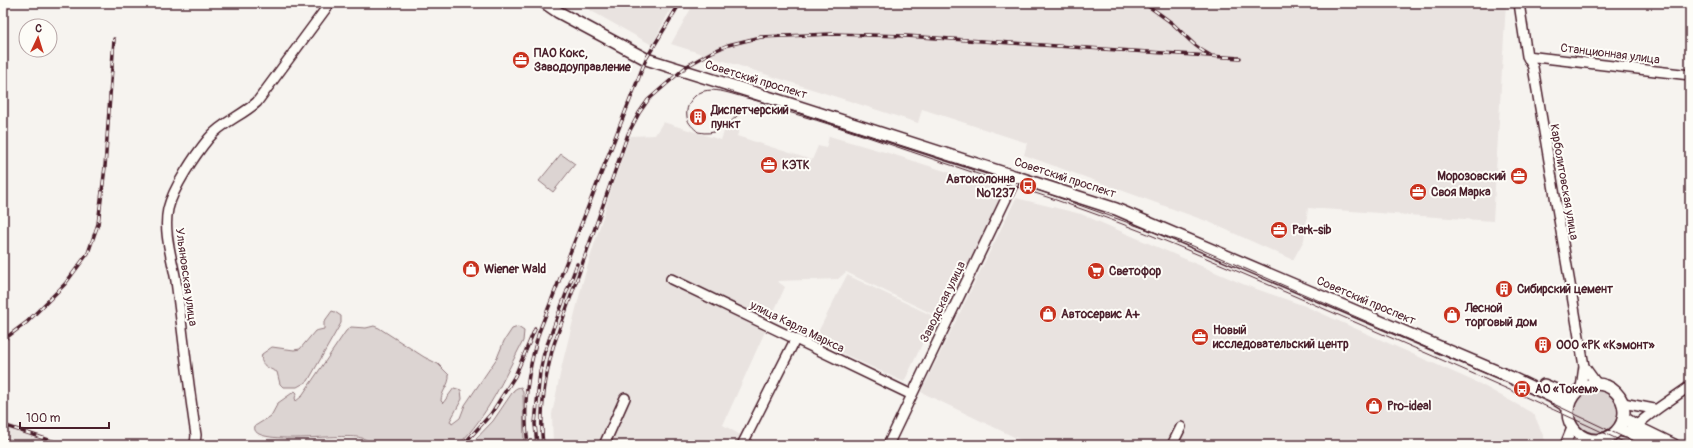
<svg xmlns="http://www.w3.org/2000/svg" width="1693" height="448" viewBox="0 0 1693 448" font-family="Pangolin,sans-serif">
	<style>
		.built { fill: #e9e3e0 }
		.green { fill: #dcd4d2; stroke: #937a7e }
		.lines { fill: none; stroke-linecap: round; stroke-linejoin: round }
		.minor-casing { stroke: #4a1f2b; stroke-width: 12 }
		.major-casing { stroke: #4a1f2b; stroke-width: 14 }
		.minor { stroke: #fdfcf7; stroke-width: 9 }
		.major { stroke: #fdfcf7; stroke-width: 11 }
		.tram { stroke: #4a1f2b; stroke-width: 1 }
		.rail-casing { stroke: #4a1f2b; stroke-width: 3.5 }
		.rail { stroke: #fdfcf7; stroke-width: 2; stroke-dasharray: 6; stroke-linecap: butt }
		.labels { text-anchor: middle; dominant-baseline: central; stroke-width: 4; stroke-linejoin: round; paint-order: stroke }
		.poi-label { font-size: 12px; font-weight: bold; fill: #4a1f2b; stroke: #fdfcf7; text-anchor: start }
		.street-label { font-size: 12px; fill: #4a1f2b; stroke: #fdfcf7 }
	</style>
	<rect width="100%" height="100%" fill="#f6f3ef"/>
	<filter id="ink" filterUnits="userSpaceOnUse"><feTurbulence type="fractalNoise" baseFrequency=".025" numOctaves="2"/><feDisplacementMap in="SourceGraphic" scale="8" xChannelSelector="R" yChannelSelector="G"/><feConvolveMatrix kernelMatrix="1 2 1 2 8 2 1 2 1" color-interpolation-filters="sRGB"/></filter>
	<g filter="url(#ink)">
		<path class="built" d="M577,3H674L652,45Z
			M694,3H1506L1493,221L1308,208L1304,240L1293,260L1209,222L1024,155L1027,143L922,109L918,123L671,44Z
			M663,122L721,140L726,126L739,130L737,136L812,160L818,146L826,148L829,136L895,155L1007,191L943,319L846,272L838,279L777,281L785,287L723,425L758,445H553L552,414L562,365L583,281L611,190L630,136L655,135Z
			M1016,198L1081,214L1245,285L1305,306L1480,384L1534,414L1547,445H1031L921,392Z
			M847,275L935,317L904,382L814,340Z
			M1690,399V424L1685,406Z
			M3,422L68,445H3Z"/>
		<path class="green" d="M561,154L575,164L553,192L539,181Z
			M332,311L335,312L341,316V323L308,381L297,387H283L280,384L277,372C268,368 259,365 262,354L272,347L294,350L300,349L315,331L324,329V322Z
			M374,326L379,328L424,357L438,364L449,375C450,385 441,391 441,401L443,403L454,388L461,390L462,399L450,421L452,424L460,418L465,405L497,358L504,341L512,329L518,327L524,331L523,341C504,378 488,416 458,445H371C369,441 366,439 362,438C344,432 248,448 255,426L271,416L278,403L295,391L297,393L295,398L296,401L301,397L346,331L351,327L366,328Z
			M521,387L523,392L524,445H470L493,421L514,390L517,388Z
			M1574 411a22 22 0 1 1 44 0a22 22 0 1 1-44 0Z"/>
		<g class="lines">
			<defs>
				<path id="minor" d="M1519,3L1527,56L1533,67L1584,366L1581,388
					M1527,56L1690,75
					M671,279L912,395
					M1584,366L1597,384
					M1623,403L1654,409
					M1636,426C1653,410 1671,400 1690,386
					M1592,440L1596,445
					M195,445L196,435C188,384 183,332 176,281C172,258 163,232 168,209C173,188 195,155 209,138C222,122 242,116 257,102L330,3
					M604,445L625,398
					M742,445L795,340
					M888,445L1017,176
					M1172,445L1181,427
					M1565,445L1572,428
					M1573,445L1584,438
					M1605,445L1606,439"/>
				<path id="major" d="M545,3L558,12L646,59L787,103L1116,209L1510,377L1552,397L1568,407
					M1568 412a28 28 0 1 1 56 0a28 28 0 1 1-56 0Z
					M1544,385L1563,393H1574
					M1624,418L1643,430L1674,445
					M1618,430L1631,433L1651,443"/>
			</defs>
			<use href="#minor" class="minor-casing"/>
			<use href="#major" class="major-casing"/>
			<use href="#minor" class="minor"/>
			<use href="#major" class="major"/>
			<path class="tram" d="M1630,445C1528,397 1424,352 1320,307C1243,274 1166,239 1087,211C1044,195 1000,182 957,167C895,147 833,123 769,107C735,98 732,140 698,132C694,128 688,124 687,117C685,106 693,94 704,91C713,89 721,91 729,93L800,113L1015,182L1193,246L1522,389L1640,445"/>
			<defs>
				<path id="rail" d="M1144,3C1154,10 1164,17 1173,24C1185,35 1195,48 1210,55
					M3,340L27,322L65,284L88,253L98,224L105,167L114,39
					M3,425L64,445
					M3,439L22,445
					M463,445L491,414L515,376L535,329
					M528,445C522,405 528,371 539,332L646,59L680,3
					M537,445L535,424L540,372L544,353L577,264
					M543,445C539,412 545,378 553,347L628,134L639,113L648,100L687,66L712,52L728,45L761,37L832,34L906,36L1240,58"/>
			</defs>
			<use href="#rail" class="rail-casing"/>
			<use href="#rail" class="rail"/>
		</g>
	</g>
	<defs>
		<symbol id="office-disc" viewBox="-11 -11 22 22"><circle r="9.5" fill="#c8321e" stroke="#fdfcf7"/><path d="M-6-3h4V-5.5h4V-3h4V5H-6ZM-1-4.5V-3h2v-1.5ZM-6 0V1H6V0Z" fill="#fff"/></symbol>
		<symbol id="building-disc" viewBox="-11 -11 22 22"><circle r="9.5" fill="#c8321e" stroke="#fdfcf7"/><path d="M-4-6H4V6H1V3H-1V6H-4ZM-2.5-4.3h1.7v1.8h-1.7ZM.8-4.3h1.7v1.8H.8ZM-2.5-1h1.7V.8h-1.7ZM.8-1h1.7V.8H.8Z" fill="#fff"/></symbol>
		<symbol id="bus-disc" viewBox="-11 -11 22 22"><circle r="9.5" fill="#c8321e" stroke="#fdfcf7"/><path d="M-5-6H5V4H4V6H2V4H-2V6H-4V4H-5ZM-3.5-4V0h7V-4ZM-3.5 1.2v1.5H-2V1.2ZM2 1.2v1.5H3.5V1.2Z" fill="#fff"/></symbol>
		<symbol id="shop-disc" viewBox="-11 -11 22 22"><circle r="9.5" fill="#c8321e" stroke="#fdfcf7"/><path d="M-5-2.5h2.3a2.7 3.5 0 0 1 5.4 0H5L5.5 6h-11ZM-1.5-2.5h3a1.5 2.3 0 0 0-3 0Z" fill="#fff"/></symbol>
		<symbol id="supermarket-disc" viewBox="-11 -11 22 22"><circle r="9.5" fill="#c8321e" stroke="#fdfcf7"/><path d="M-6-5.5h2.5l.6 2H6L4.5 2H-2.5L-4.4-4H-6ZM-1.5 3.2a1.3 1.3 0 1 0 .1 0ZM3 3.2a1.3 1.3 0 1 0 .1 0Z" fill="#fff"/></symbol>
	</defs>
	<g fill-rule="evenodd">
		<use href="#office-disc" x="511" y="50" width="20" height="20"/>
		<use href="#building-disc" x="688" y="107" width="20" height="20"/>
		<use href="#office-disc" x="759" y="155" width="20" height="20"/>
		<use href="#office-disc" x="1509" y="166" width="20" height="20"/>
		<use href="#bus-disc" x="1018" y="176" width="20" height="20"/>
		<use href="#office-disc" x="1408" y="182" width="20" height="20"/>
		<use href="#office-disc" x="1269" y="220" width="20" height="20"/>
		<use href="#shop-disc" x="461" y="259" width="20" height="20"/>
		<use href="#supermarket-disc" x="1086" y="261" width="20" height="20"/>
		<use href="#building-disc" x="1494" y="279" width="20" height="20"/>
		<use href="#shop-disc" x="1038" y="304" width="20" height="20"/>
		<use href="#shop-disc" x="1442" y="305" width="20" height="20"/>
		<use href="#office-disc" x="1190" y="327" width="20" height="20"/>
		<use href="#building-disc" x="1533" y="335" width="20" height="20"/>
		<use href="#bus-disc" x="1512" y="379" width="20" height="20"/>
		<use href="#shop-disc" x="1364" y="396" width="20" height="20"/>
	</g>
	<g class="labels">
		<g class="poi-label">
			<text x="534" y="53">ПАО Кокс,<tspan x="534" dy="14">Заводоуправление</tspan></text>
			<text x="711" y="110">Диспетчерский<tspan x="711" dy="14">пункт</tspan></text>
			<text x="782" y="165">КЭТК</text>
			<text x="1506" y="176" text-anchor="end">Морозовский</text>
			<text x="1015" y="179" text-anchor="end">Автоколонна<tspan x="1015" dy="14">№1237</tspan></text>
			<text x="1431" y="192">Своя Марка</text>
			<text x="1292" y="230">Park-sib</text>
			<text x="484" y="269">Wiener Wald</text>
			<text x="1109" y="271">Светофор</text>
			<text x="1517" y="289">Сибирский цемент</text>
			<text x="1465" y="308">Лесной<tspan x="1465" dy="14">торговый дом</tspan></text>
			<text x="1061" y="314">Автосервис А+</text>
			<text x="1213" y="330">Новый<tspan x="1213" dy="14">исследовательский центр</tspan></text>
			<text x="1556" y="345">ООО «РК «Кэмонт»</text>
			<text x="1535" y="389">АО «Токем»</text>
			<text x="1387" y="406">Pro-ideal</text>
		</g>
		<g class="street-label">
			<text transform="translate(1610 54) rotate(7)">Станционная улица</text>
			<text transform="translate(756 80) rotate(17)">Советский проспект</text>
			<text transform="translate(1065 178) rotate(18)">Советский проспект</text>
			<text transform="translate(1564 182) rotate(80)">Карболитовская улица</text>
			<text transform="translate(186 277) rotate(82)">Ульяновская улица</text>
			<text transform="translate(1366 301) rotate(23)">Советский проспект</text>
			<text transform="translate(943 302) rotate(-64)">Заводская улица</text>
			<text transform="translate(797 327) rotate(26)">улица Карла Маркса</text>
		</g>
	</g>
	<rect width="1693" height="448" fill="none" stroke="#fdfcf7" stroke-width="16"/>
	<rect x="8" y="8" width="1677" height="432" fill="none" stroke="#4a1f2b" stroke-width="1.5" filter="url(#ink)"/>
	<g transform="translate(38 38) rotate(4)"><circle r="19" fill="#fdfcf7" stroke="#b5a4a5"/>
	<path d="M0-3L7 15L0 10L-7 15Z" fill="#c8321e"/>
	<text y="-6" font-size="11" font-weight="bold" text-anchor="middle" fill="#4a1f2b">С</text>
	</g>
	<path d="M20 422v6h89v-6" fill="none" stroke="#4a1f2b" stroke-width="2"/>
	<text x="26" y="422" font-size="12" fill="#4a1f2b" stroke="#fdfcf7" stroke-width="3" paint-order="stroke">100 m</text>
</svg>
